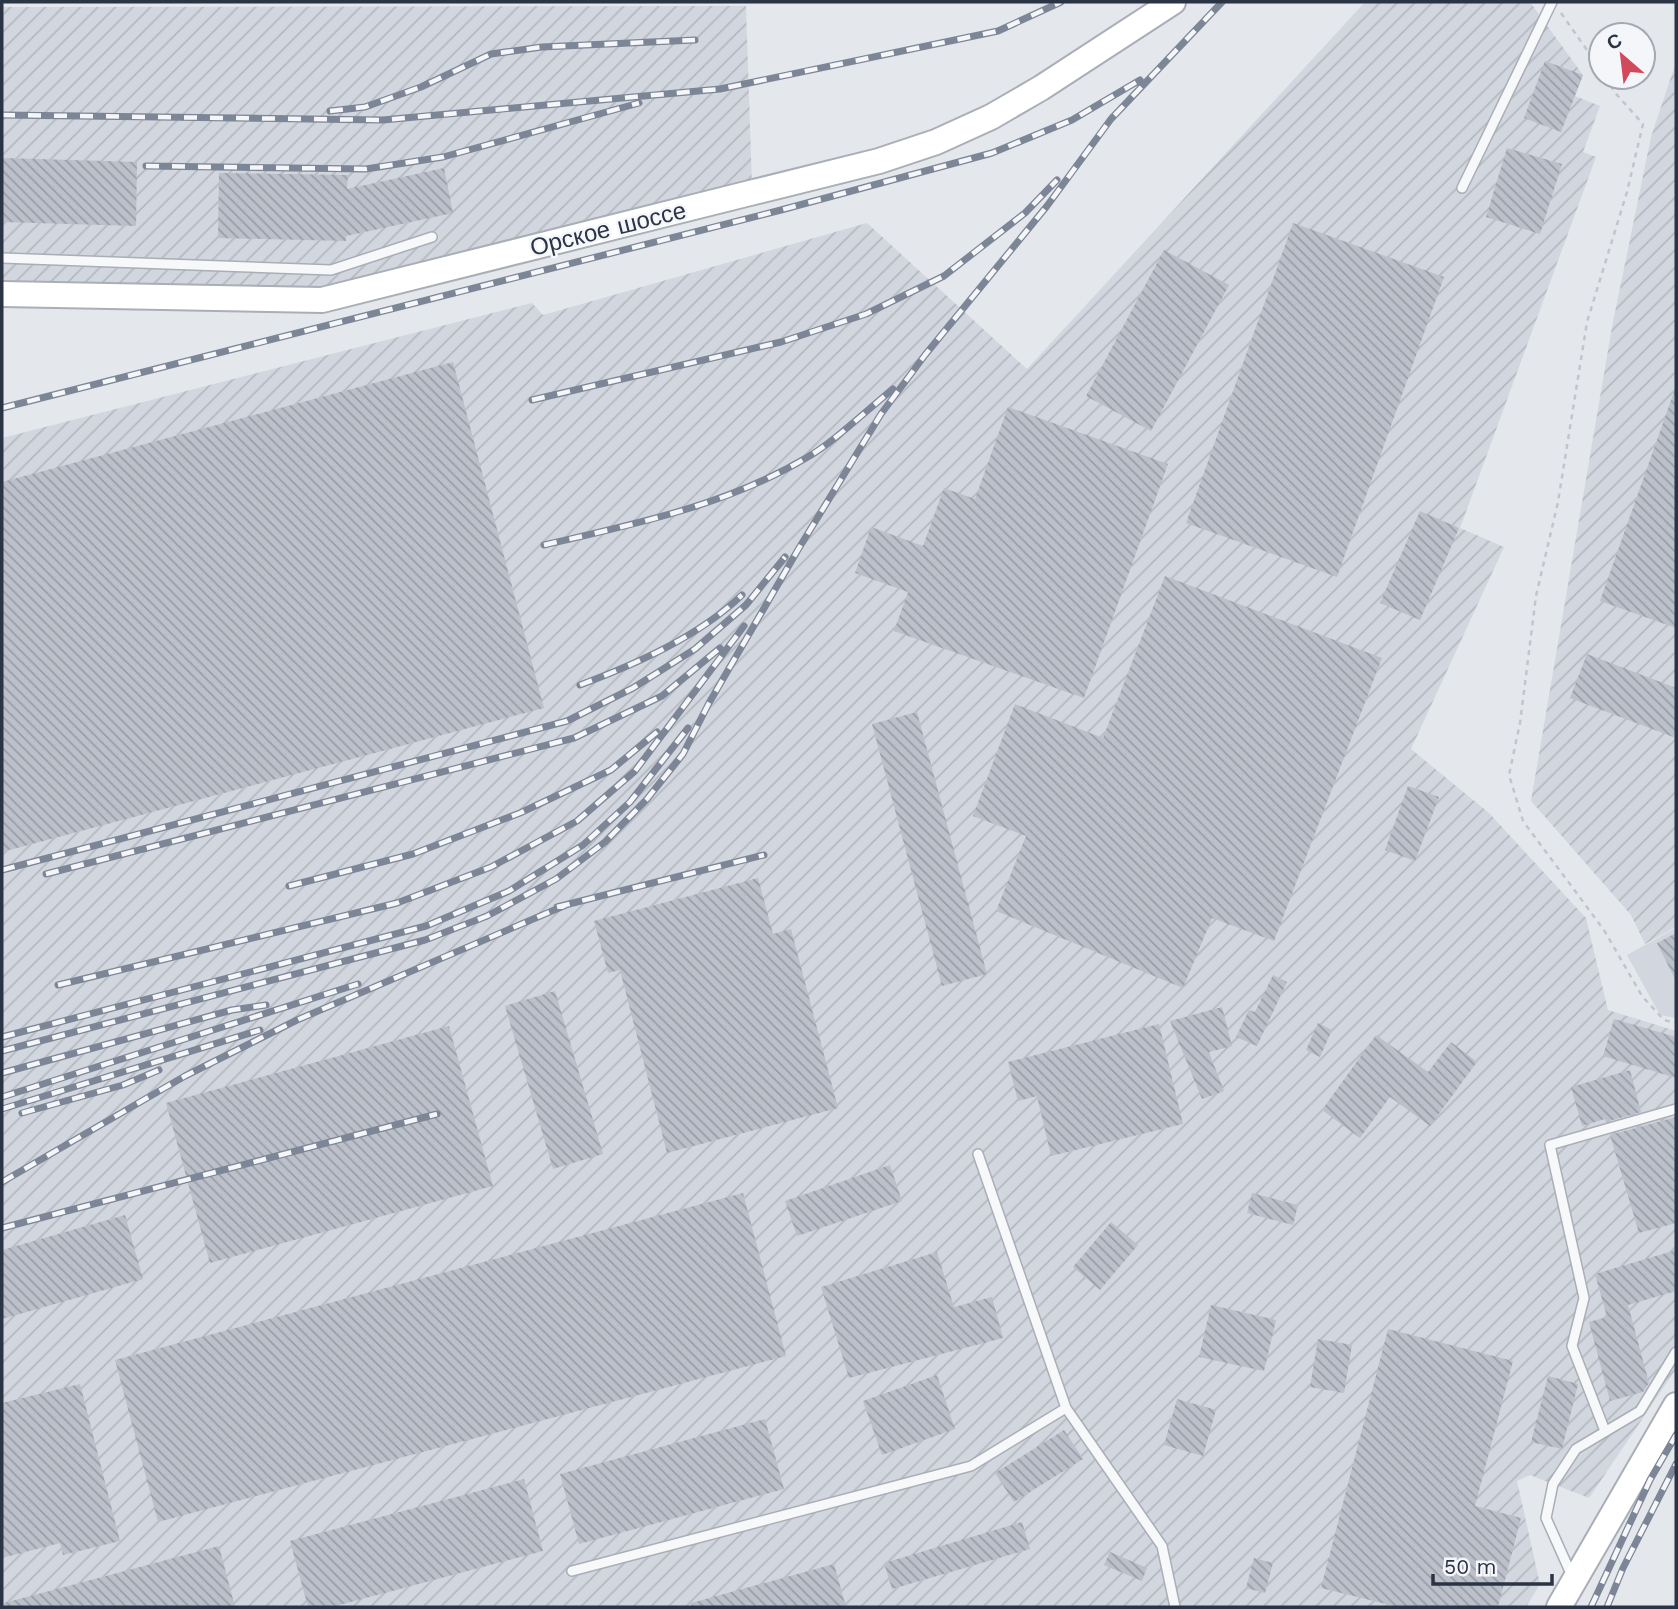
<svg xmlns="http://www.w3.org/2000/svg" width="1678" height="1609" viewBox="0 0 1678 1609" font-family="'Work Sans',sans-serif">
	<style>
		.built { fill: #d2d6de }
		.industrial { fill: url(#industrial-furrows) }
		.building { fill: url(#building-back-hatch) }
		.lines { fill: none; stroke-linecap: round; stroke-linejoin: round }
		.lane-casing { stroke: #a9aeb7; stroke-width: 12 }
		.secondary-casing { stroke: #a9aeb7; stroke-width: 28 }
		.path { stroke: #c2c5cb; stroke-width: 2.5; stroke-dasharray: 5 5; stroke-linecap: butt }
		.lane { stroke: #f7f8fa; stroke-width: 9 }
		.secondary { stroke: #fff; stroke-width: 24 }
		.rail-casing { stroke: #7d8696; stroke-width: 7 }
		.rail { stroke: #f4f6f9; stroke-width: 4.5; stroke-dasharray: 13; stroke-linecap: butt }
		.labels { text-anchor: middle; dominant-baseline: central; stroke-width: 5; stroke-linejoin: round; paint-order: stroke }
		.street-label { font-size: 24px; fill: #2b3445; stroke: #f4f6f9 }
	</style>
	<defs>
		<pattern id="industrial-furrows" width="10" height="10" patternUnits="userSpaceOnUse" patternTransform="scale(1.75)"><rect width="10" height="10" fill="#d2d6de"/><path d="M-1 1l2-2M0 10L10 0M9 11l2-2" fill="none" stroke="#b4b8c0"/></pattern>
		<pattern id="building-back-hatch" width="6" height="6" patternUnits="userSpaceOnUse" patternTransform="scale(1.75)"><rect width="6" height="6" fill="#bbc0ca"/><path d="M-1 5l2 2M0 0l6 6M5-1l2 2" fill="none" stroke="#989da6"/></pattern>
	</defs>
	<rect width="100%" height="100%" fill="#e4e7ec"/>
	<path class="built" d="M1676,928V1018L1660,1015L1627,955Z"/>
	<path class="industrial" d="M1365,2H1530L1583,75L1575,96L1600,106L1583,152L1596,157L1460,528L1504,547L1411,749L1489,813L1586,918L1608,1010L1676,1031V1369L1589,1498L1530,1475L1517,1481L1540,1584L1526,1607H2V438L532,303L543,315L867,223L1027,369Z
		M746,6L752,186L335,292L2,286V7Z
		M1676,62V927L1645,944L1631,915L1531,801L1612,327L1651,137Z"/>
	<path class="building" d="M1545,61L1583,75L1561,132L1524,118Z
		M1507,148L1562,164L1540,234L1486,217Z
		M2,158L137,162L136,226L2,222Z
		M444,168L453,213L346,236V241L218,238L219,173L348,175L347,189Z
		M1293,223L1444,277L1337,577L1186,523Z
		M1164,250L1229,285L1151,431L1086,396Z
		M453,362L544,708L2,852V482Z
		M1674,392H1676V628L1600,601Z
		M1008,407L1168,464L1084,698L894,631L908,592L855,573L871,527L923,546L944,488L975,499Z
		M1420,511L1459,528L1420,620L1380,603Z
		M1165,576L1382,658L1274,941L1212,918L1183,988L996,911L1026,836L973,816L1015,704L1103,738Z
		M1587,654L1676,688V738L1570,698Z
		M917,712L987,974L942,986L872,724Z
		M1408,786L1439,797L1415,861L1385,850Z
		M758,878L773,934L791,929L838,1108L667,1153L620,970L608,973L594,921Z
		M1676,933V981L1657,943Z
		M1273,975L1287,982L1257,1046L1236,1037L1249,1010L1255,1012Z
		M555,991L603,1154L553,1169L505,1006Z
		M1222,1007L1232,1046L1209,1052L1224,1091L1202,1099L1170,1021Z
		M1614,1019L1676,1037V1078L1603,1056Z
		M1318,1023L1332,1030L1320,1057L1306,1050Z
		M1159,1024L1183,1124L1051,1156L1037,1096L1018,1101L1008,1062Z
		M449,1026L493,1186L210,1263L166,1103Z
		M1376,1035L1428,1072L1451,1042L1477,1062L1430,1126L1390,1097L1360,1138L1322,1110Z
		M1630,1070L1641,1112L1606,1122L1605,1119L1582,1126L1571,1087Z
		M1676,1117V1223L1639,1233L1610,1135Z
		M890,1165L902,1201L797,1236L785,1201Z
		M743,1193L786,1356L158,1522L115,1360Z
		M1252,1193L1298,1205L1293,1225L1247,1213Z
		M125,1215L143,1279L2,1319V1250Z
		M1111,1222L1138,1245L1100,1290L1073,1267Z
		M1676,1250V1291L1628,1305L1649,1383L1643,1392L1610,1401L1589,1322L1607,1317L1595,1274Z
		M937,1252L954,1307L992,1297L1003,1338L849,1378L821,1287Z
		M1211,1305L1276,1320L1264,1371L1199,1357Z
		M1388,1329L1513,1361L1475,1506L1521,1518L1498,1607H1398L1321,1588Z
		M1318,1339L1352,1345L1344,1393L1310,1387Z
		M937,1375L955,1429L882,1455L863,1401Z
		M1548,1376L1578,1384L1562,1449L1531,1442Z
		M80,1384L120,1541L63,1555L60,1543L2,1558V1403Z
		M1177,1399L1216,1410L1203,1456L1164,1445Z
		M765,1419L784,1489L579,1544L560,1474Z
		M1064,1430L1083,1459L1014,1502L995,1473Z
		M524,1479L543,1551L332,1607H308L290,1541Z
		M1022,1522L1030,1549L892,1589L884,1563Z
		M219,1546L235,1607H5L4,1603Z
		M1110,1552L1147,1568L1142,1581L1104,1565Z
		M1254,1558L1273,1563L1265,1593L1246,1588Z
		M834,1564L846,1607H692L691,1603Z"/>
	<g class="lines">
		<defs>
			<path id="lane" d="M1462,188L1552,2
				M2,258L331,270L432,237
				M978,1154L1066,1408L1162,1546L1175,1607
				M1605,1431L1572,1346L1584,1298L1550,1145L1676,1109
				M572,1571L971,1466L1066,1408
				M1572,1576L1546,1518L1553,1484L1576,1449L1640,1411L1676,1352"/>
			<path id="secondary" d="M2,294L322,300L750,193L879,161L936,142L991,117L1041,88L1173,2
				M1559,1607L1676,1405"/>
		</defs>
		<use href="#lane" class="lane-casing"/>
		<use href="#secondary" class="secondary-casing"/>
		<path class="path" d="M1561,13L1601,70
			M1605,77L1617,95L1643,124L1627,192L1587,322L1558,502L1536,596L1520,723L1509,775L1523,821L1604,930L1642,996L1664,1020L1676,1023"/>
		<use href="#lane" class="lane"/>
		<use href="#secondary" class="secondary"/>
		<defs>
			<path id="rail" d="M330,111L365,107L421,87L491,54L542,47L695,40
				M2,115L383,120L720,89L998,31L1061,2
				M146,166L366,169L443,157L639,103
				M532,400L781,342L866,314L944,276L1025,213L1057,180
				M2,408L781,210L992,153L1072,120L1140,80
				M544,545C634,524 725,506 806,458C834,442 867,410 893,389
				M580,685C636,664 698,637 742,595
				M2,870L567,721L633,688L695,649L746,605L785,557
				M46,874L574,738L662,696L720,648
				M289,886L413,854L520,813L611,770L657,732
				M557,907L764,855
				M58,985L397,903L491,867L577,821L635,771L744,626
				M2,1037L426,926L509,891L583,845L630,802L688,728
				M2,1051L425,940L487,916L556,879L605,842L647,799L683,754L709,703L799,548L881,414L925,355L1047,206L1111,119L1222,2
				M2,1073L232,1010L266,1005
				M2,1097L358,984
				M2,1109L260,1030
				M22,1113L123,1085L159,1070
				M2,1182L185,1076L297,1020L566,905
				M2,1228L437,1114
				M1591,1607L1650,1480L1676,1435
				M1607,1607L1623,1568L1676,1464"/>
		</defs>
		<use href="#rail" class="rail-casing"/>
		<use href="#rail" class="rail"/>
	</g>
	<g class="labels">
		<g class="street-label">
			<text transform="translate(608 229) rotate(-14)">Орское шоссе</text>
		</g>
	</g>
	<rect width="1678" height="1609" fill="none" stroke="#2b3445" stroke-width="7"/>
	<g transform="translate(1622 56) rotate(332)"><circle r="33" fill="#f4f6f9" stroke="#a4a8b1" stroke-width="2"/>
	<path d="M0-5L12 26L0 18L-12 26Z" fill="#d1495b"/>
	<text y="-10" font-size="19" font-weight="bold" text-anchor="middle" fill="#2b3445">С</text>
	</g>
	<path d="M1433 1574v10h119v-10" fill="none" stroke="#2b3445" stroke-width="3.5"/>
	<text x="1444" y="1574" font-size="21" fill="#2b3445" stroke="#f4f6f9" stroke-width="5" paint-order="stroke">50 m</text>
</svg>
